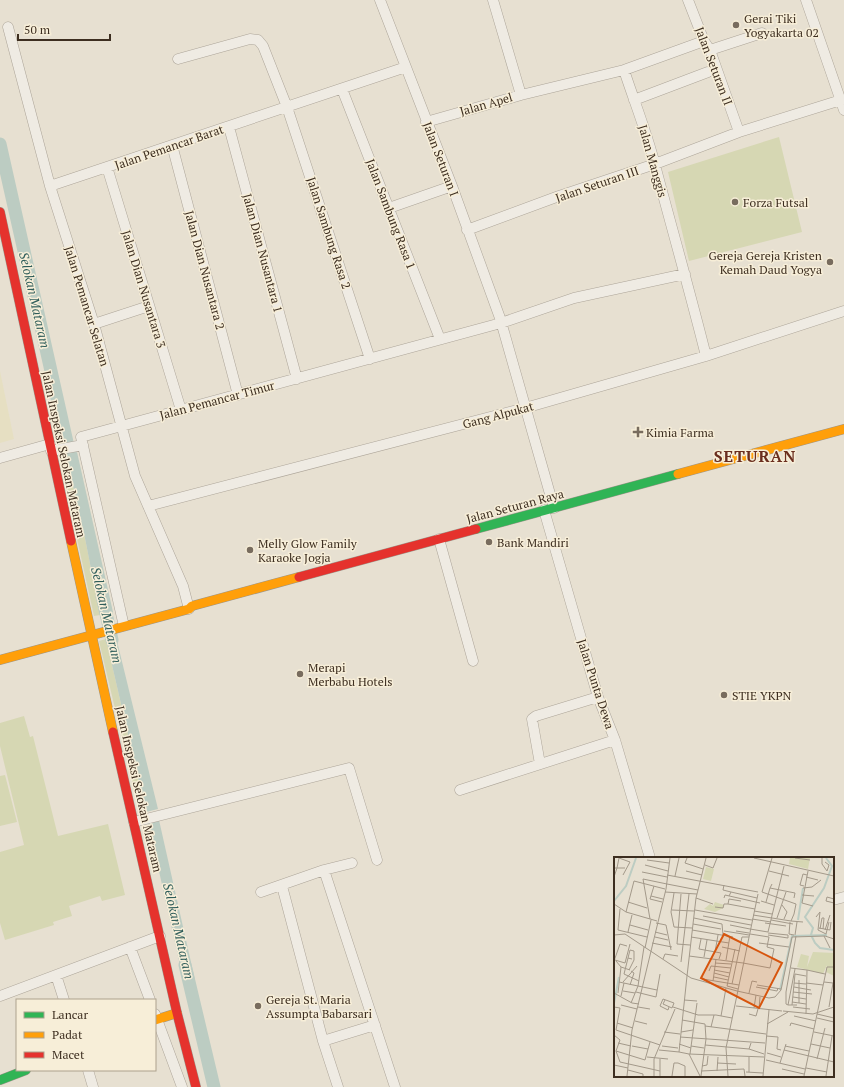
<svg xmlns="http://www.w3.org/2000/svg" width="844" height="1087" viewBox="0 0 844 1087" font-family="'PT Serif',serif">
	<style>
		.farmland { fill: #e6dfc2 }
		.green { fill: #d6d7b3 }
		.water { fill: #bcccc2 }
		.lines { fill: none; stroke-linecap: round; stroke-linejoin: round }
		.canal { stroke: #bcccc2; stroke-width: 13 }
		.street-casing { stroke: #ada599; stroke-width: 11 }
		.fast-casing { stroke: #9c958a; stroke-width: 10 }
		.slow-casing { stroke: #9c958a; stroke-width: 10 }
		.jam-casing { stroke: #9c958a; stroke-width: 10 }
		.street { stroke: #efebe3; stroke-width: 10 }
		.fast { stroke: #30b455; stroke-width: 9 }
		.slow { stroke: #ff9f0a; stroke-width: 9 }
		.jam { stroke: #e5322d; stroke-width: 9 }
		.poi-dot { fill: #786c5e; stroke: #f7eed8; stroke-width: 1.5 }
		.labels { text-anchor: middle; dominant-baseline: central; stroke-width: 3; stroke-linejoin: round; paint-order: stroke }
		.poi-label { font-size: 12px; fill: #3d2e20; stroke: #f7eed8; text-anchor: start }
		.street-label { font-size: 12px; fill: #3d2e20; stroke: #f7eed8 }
		.water-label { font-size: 13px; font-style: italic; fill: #2f5d5a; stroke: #f7eed8 }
		.district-label { font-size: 16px; font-weight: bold; letter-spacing: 1px; fill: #6b2e1e; stroke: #f7eed8 }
		.inset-river { fill: none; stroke: #bcccc2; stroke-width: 2 }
		.inset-road { fill: none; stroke: #a3998a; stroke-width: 1 }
		.view { fill: #d7550e; fill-opacity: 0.15; stroke: #d7550e; stroke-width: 2 }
		.inset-edge { fill: none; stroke: #3d2e20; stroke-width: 2 }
	</style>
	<rect width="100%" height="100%" fill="#e7e0d1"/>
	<path class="farmland" d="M0,371L14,439L0,443Z"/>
	<path class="green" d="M779,137L802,232L689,261L668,172Z
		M66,455L84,533L100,615L94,616L59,457Z
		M106,639L146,812L140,814L99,641Z
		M24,716L30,737L33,736L58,836L108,824L125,895L102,901L100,896L69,906L72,916L53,922L54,925L5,940L0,923V852L24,845L0,746V723Z
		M5,775L17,822L0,826V776Z"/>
	<path class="water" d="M77,452L113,612L100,615L84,533L66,455Z
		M116,637L158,809L146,812L106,639Z
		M159,820L195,980L184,983L148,822Z"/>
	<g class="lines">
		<path class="canal" d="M0,144L71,460
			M102,596L112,640
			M185,965L214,1087"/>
		<defs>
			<path id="street" d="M380,0L452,186L500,318L554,508
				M688,0L704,41L710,50L739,132
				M806,0L844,110
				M8,27L50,186L94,324L135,476L183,586L189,609
				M710,50L762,33
				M178,59L250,39L258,40L263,46L287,107L370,359
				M624,70C634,101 647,133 655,165C672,229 690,292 706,356
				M342,89L440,339
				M521,95L624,70L704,41
				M634,100L708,72
				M426,122L521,95L493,0
				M229,127L297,379
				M172,145L238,395
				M107,167L181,410
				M50,186L406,67
				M389,208L452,186
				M467,230L559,196L655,164L739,132L841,100
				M94,324L149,306
				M51,451L83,445
				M0,458L50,444
				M148,506L525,408L706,356L844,311
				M544,510L598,697L615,740L650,858
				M439,539L473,661
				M123,622L81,437L501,323L574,298L685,274
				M540,764L532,719L536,716L598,697
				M460,790L615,740
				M134,822L349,768L377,860
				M324,870L395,1087
				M282,886L323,1041L338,1087
				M261,892L324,870L352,863
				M833,900L844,897
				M130,947L150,1000
				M56,975L64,1000
				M0,996L160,936
				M155,1014L182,1087
				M323,1041L375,1025
				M88,1070L93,1087"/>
			<path id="fast" d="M476,529L678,474
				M0,1080L26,1070"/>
			<path id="slow" d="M678,474L844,429
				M71,541L113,732
				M0,660L189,609L192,606L299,577
				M155,1020L177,1013"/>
			<path id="jam" d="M0,212L71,541
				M299,577L476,529
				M113,732L177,1013L196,1087"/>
		</defs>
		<use href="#street" class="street-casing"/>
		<use href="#fast" class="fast-casing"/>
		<use href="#slow" class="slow-casing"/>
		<use href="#jam" class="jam-casing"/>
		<use href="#street" class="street"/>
		<use href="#fast" class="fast"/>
		<use href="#slow" class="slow"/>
		<use href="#jam" class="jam"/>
	</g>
	<g class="poi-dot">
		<circle cx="736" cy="25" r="4"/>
		<circle cx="735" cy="202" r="4"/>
		<circle cx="830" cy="262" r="4"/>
		<path d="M636 426h4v4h4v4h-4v4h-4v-4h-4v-4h4z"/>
		<circle cx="489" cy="542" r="4"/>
		<circle cx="250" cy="550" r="4"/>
		<circle cx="300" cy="674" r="4"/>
		<circle cx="724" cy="695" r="4"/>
		<circle cx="258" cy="1006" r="4"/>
	</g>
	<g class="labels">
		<g class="poi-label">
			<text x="744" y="18">Gerai Tiki<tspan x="744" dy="14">Yogyakarta 02</tspan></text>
			<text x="743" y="202">Forza Futsal</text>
			<text x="822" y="255" text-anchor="end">Gereja Gereja Kristen<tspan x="822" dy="14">Kemah Daud Yogya</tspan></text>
			<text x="646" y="432">Kimia Farma</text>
			<text x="497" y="542">Bank Mandiri</text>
			<text x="258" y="543">Melly Glow Family<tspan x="258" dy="14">Karaoke Jogja</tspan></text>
			<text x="308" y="667">Merapi<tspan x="308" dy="14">Merbabu Hotels</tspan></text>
			<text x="732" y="695">STIE YKPN</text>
			<text x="266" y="999">Gereja St. Maria<tspan x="266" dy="14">Assumpta Babarsari</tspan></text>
		</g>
		<g class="street-label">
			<text transform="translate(714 66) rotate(69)">Jalan Seturan II</text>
			<text transform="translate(486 104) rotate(-16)">Jalan Apel</text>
			<text transform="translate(169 147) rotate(-19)">Jalan Pemancar Barat</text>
			<text transform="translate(441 159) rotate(69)">Jalan Seturan I</text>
			<text transform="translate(653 161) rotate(74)">Jalan Manggis</text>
			<text transform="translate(597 184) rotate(-19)">Jalan Seturan III</text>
			<text transform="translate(391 214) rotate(69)">Jalan Sambung Rasa 1</text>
			<text transform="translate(329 233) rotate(72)">Jalan Sambung Rasa 2</text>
			<text transform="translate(263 253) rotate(75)">Jalan Dian Nusantara 1</text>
			<text transform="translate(205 270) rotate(75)">Jalan Dian Nusantara 2</text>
			<text transform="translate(144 289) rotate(73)">Jalan Dian Nusantara 3</text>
			<text transform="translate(87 306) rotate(73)">Jalan Pemancar Selatan</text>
			<text transform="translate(217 400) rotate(-15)">Jalan Pemancar Timur</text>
			<text transform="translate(498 415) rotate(-15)">Gang Alpukat</text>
			<text transform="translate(64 454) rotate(78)">Jalan Inspeksi Selokan Mataram</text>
			<text transform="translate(515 506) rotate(-15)">Jalan Seturan Raya</text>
			<text transform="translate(596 684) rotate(72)">Jalan Punta Dewa</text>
			<text transform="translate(139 789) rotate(77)">Jalan Inspeksi Selokan Mataram</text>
		</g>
		<g class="water-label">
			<text transform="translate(35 300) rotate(77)">Selokan Mataram</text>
			<text transform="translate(107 615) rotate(77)">Selokan Mataram</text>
			<text transform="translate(179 931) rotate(77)">Selokan Mataram</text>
		</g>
		<g class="district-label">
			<text x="755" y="456">SETURAN</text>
		</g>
	</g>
	<g transform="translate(614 857)">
		<rect width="220" height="220" fill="#e7e0d1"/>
		<path d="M176,1H196L194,12L175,7ZM92,10L100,12L97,24L89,22ZM101,45L110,48L109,51L101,55L90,52L96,47L99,49ZM199,95L220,96V119L212,115L213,108L209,117L183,110L187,97L195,99L193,110Z" fill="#d6d7b3"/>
		<path class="inset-river" d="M212,1L218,9L210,31L191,60L199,71L197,78L201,86L206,91L220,93M0,44L12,29L22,1M184,63L189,31M166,133L178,79L213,78M0,146L5,120"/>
		<path class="inset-road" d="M5,1L16,5L9,18M73,1L71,6L89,12M140,1L220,19M181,1L196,3M208,1V7L213,14L215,8L211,5M33,3L55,6M31,8L54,14M91,8L99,11L103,1M0,11H3L5,1M72,14L88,18M155,14L175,19M194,14L188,46L199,49M28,15L53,20M53,18L144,35M61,19L65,1M0,20L3,11H11M192,20L204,23M53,27L84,33M158,27L156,31L181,36L180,41M110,28L109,33L117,35M40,29L36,42L48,45M190,29L186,28L189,17L193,18M189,31L198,30L207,23M51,35L83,37M148,35L158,1M60,36L57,55L60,70L78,71M67,37L63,87L76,88M188,38L200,39M37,39L49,42M115,39L117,35L143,41M82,41L99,47M110,41L111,38L146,46M220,42L213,40L212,44L220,46M127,44L115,42L114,47L141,52M147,44L160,48M14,45L33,51M152,45L156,31M0,47L12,55L43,64M168,48L173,55L170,62M101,50L109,51L110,47H114M6,52L4,73L33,80M58,53L80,54M81,53L138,63M140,54L158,57M12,55L20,24L51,32M139,58L177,64L180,57L182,47L148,35M89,59L137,68M202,60L206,55L204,73L212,77M80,61L108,67L109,78M163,61L172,35M36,62L29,22L53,27M138,62L157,65M157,63L179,67M177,64L189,65M176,65L175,77L180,78M42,66L52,68L57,93M151,66L172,69M79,67L107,72M16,68L34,73M116,68L136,72M205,71L216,73L217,65M136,72L154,75L170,9M206,72L208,61H210L209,72M78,73L119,80M211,73L216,58M110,74L135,78M122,74L135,76M14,75L18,58M41,75L53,78M154,76L174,78V81M212,77L215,65M0,78L11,77L77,121L123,134M154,78L174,81M181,78L183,65M210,79L216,91M41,80L54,83M77,80L115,86M87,82L85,92L107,96L105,102M38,86L58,90M145,86L175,90M108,90L126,94M31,91L37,63M121,92L113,129L124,132M101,95L104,78M75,99L129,106M90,100L93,83M14,101L10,117L25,124M49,102L51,97L64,99M1,103L11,106L16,87M112,103L116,79M0,104L6,87L13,89M2,104L7,110L16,113M67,105L75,37M101,106L117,107M129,106L156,111L160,92L153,90L155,80L136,77M177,111L193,113L192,157M181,112L174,148H183M15,113L20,103V94L16,93L14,101L18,102M100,113L116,116M193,113L211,117M95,114L97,109L117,111M100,116L115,120M73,119L65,195L75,197L86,219M73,119L82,41L92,1M100,120L114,123M89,122L125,128M185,123V146M99,124L102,102M5,125L43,133M9,125L23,109M210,125L219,126L215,150M180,126L192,127M192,126L209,128M118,127L128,80H135M16,128L20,116L17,114M143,128L167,132M142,130L163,134L164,131M180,130L197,133M9,134L21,136M123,134L155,141L161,140L167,133L178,80L211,79L220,82M22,135L42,140L46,117M179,135L198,137M0,136L18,146L25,147M4,136L7,110M135,136L138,124L143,125M7,139L10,126M179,140L192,142M51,143L49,147L58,151L60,146L49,142L46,149L54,153L55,150M70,143L83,144M178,145L192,147M17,146L24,129L30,90M7,148L23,152M174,148L172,147V135L182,79M178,148L181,117L192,119M122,149L168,154M0,150L6,151L2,173L46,188M24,150L36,152M59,150L84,158H102L118,161M179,150L196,152M140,151L142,138M145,152L146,140M169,154L199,157L220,150M135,157L142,159L144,152M203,157L220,161M107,159L112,131M180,159L202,164M203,161L220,165M68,163L91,167L92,182L87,219M21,164L33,167M3,166L19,171M153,167L174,155M91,169L152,177M176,169L177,166L200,172M97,170L100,158M50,175L66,177M67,175L79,173M200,175L220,179M0,178L6,183L2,194L6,205L46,214M152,179L164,180L163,192L167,193M66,180L151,186M4,186L17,189M65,187L77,191M197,187L216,191M91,188L135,192L137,186M18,189L34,192M48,189L64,191M77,189L90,191M171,189L195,194M135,192L150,197M45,193L65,195M170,193L220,205M2,194L31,203L36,185M153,196L167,200M75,197L150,200M76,197L83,146M33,200L54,202M203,202L211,171M152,203L191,212M103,206L122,207M166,206L172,187M0,208L14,211M88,209L93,208L94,199M192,211L213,215M168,212L190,217M14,213L29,217V219M87,214L130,212L131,219M103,214L104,200M132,215L149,216M135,215V200M13,219L18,173L52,32L56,1M40,219V202L61,152M46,219V202M58,219L60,206H64L71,209V219M114,219L112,191L144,37M149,219L155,153M190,219L213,110H220M212,219L218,179"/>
		<path class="view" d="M110,77L168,106L145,151L87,121Z"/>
		<rect width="220" height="220" class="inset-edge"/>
	</g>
	<rect x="16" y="999" width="140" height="72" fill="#f7eed8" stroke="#ada18e"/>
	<rect x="24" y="1012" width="20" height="6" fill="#30b455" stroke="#ada18e"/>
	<text x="52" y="1019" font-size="12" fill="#3d2e20">Lancar</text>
	<rect x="24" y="1032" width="20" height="6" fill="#ff9f0a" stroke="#ada18e"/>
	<text x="52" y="1039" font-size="12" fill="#3d2e20">Padat</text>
	<rect x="24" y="1052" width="20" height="6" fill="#e5322d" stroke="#ada18e"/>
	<text x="52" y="1059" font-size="12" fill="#3d2e20">Macet</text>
	<path d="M18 34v6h92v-6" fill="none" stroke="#3d2e20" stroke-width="2"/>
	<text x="24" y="34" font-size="12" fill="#3d2e20" stroke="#f7eed8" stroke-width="3" paint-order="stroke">50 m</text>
</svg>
